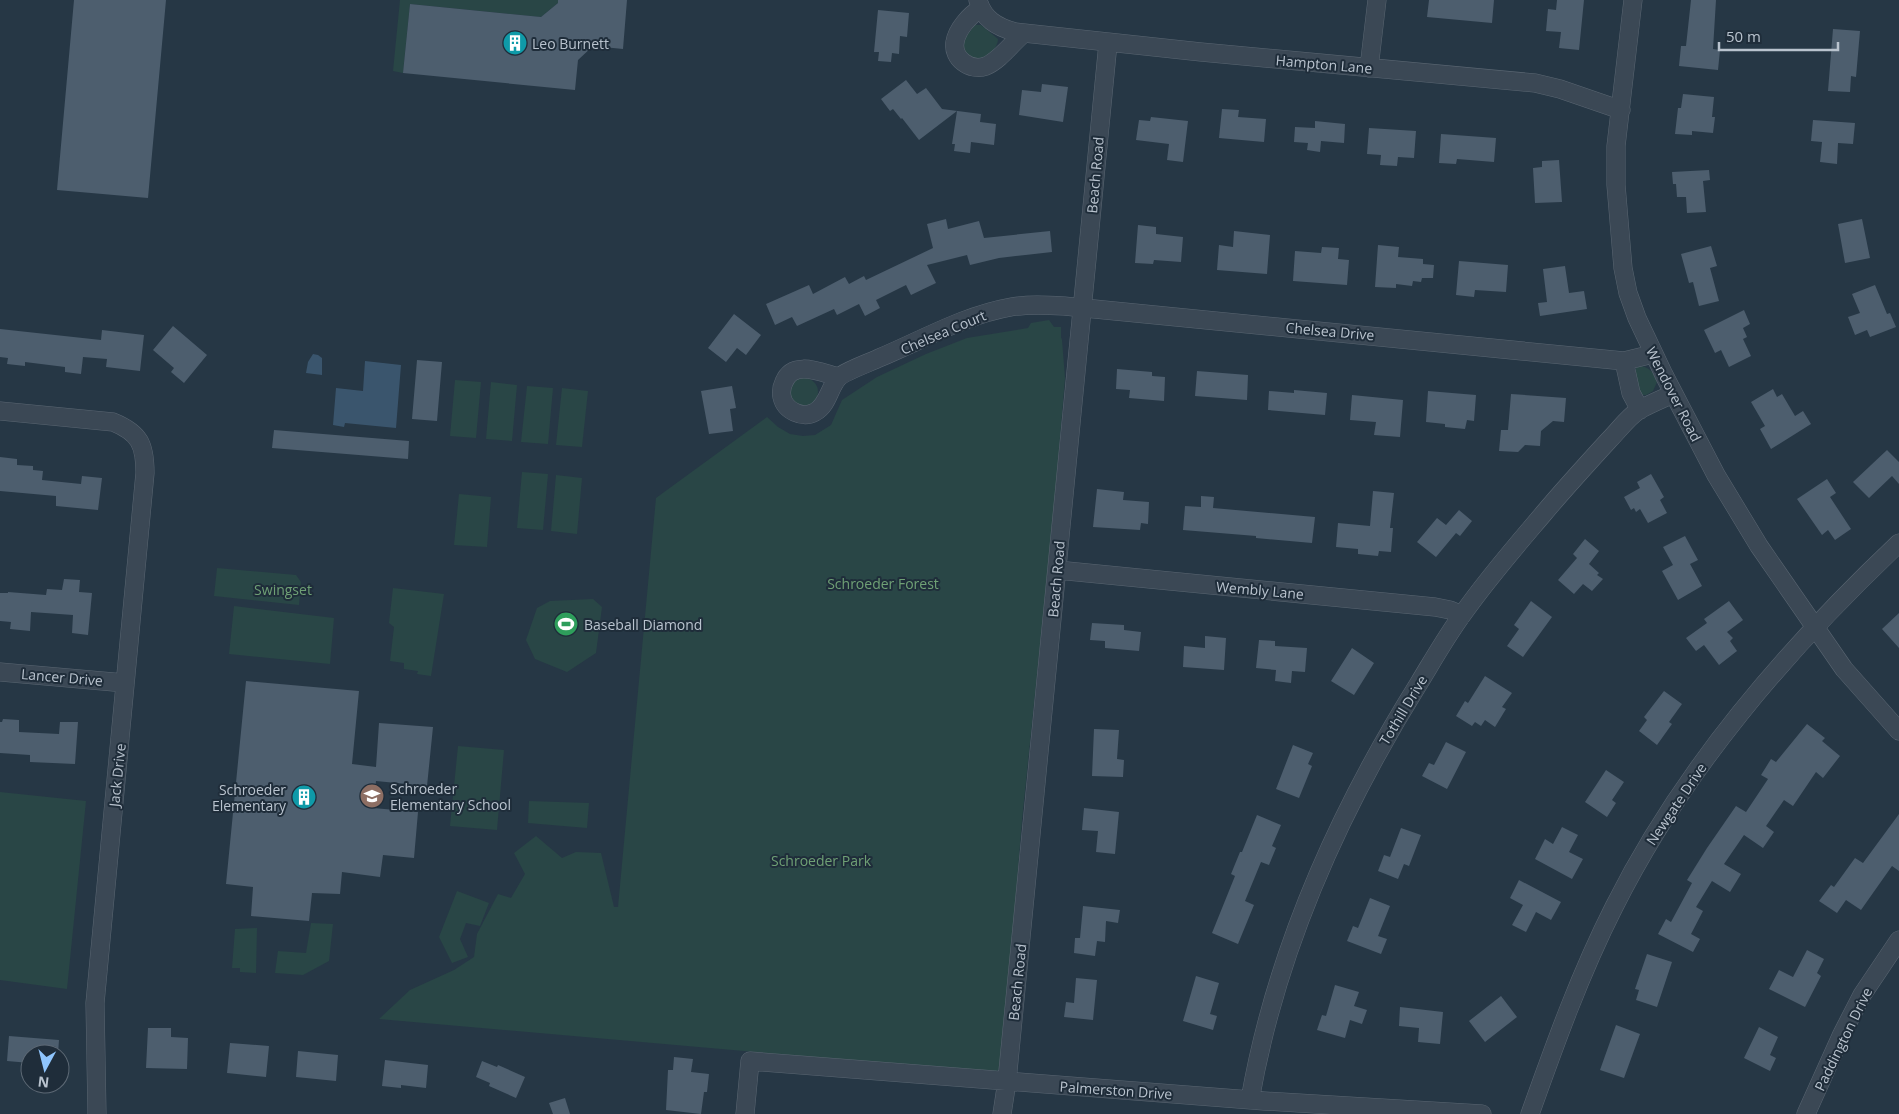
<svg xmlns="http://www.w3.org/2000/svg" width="1899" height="1114" viewBox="0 0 1899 1114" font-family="'Open Sans',sans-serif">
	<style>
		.green { fill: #294646 }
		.water { fill: #3a556d }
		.building { fill: #4d5e6e }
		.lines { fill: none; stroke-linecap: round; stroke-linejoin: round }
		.minor-casing { stroke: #5a6672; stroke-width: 19 }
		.minor { stroke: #3b4855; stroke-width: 18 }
		.labels { text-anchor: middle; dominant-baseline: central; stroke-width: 4; stroke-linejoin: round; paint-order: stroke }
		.poi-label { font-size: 14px; fill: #b9c3ce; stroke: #1f2d3a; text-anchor: start }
		.street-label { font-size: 14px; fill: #b9c3ce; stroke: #1f2d3a }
		.park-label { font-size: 14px; fill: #6fa075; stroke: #1f2d3a }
	</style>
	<rect width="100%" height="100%" fill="#263745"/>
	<path class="green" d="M400,0H558V3L541,17L410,4L403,73L393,71Z
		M975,25H981L998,39C998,48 989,55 982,59L971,58L963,50L964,39Z
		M1049,320L1054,327H1061V337L1062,340L1065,378L1054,509L1022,820L1002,1067L994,1073L379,1019L410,990L454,970L474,957L477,934L498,894L511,898L525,874L514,853L536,836L562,858L576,852L601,853L614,907H618L656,498L767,417L778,427L790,434L803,436L815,435L831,425L842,400L877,377L926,354L967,338L1028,328L1031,323Z
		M1640,366C1650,367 1654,373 1657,382L1653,391L1646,395H1640L1635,376L1636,368Z
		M790 392a14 14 0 1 1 28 0a14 14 0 1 1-28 0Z
		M455,380L481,382L476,438L450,436Z
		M491,382L517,385L512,441L486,439Z
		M527,386L553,388L548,444L521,442Z
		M562,388L588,391L582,447L556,445Z
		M522,472L548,474L543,530L517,528Z
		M556,475L582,478L577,534L551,531Z
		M459,494L491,497L487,547L454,545Z
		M217,568L296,575L301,582L299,605L214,596Z
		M393,588L444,594L431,676L417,674L418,671L404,669V663L390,661L394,627L389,623Z
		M593,599L602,607L596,653L567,672L535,659L526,640L537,608L550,601Z
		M234,606L334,618L330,664L229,654Z
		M458,746L504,750L497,830L450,826Z
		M0,792L86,801L67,989L0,980Z
		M529,801L589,803L587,828L528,823Z
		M457,891L489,903L480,926L466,923L460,939L468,957L452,963L439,937Z
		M311,923L333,924L329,961L303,975L275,973L278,951L306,953Z
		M257,928L256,973L240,972V968H232L235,929Z"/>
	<path class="water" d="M313,354L318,355L322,358V375L306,373L308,362Z
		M365,361L401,365L396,428L345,423L344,427L333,425L336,388L363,391Z"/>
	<path class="building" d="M74,0H166L148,198L57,190Z
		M558,0H627L623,49L593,46L578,60L575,90L403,73L410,4L541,17L558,3Z
		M1429,0H1494L1492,23L1427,17Z
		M1557,0H1584L1579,50L1559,48L1561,32L1546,31L1548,9L1556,10Z
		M1691,0H1716L1713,49L1720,50L1718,70L1679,66L1681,46H1686Z
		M878,10L909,13L907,37L900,36L899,54L892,53L891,62L878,61L879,52H874Z
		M1833,29L1860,31L1856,77L1851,76L1850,92L1828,91Z
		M906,80L917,94L926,88L942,109L981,114L980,122L996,124L994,145L971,142L970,153L954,151L955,144H952L957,111L919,140L902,118L901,119L893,109L890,111L881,99Z
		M1042,84L1068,87L1063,122L1019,115L1022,90L1041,92Z
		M1683,94L1714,97L1712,117H1715L1713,133L1692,131V135L1675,134L1678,108H1681Z
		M1222,109L1239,110L1238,117L1266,119L1264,142L1219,138Z
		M1151,117L1188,121L1183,162L1167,160L1169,144L1136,140L1139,120L1150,121Z
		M1813,120L1855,123L1853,144L1838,143L1837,164L1820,162L1822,142L1811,141Z
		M1315,121L1345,124L1344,143L1321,141L1320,152L1307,150L1308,143L1294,142L1295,127L1315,128Z
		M1369,128L1416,131L1414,158L1398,157L1397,166L1380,165L1381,155L1367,154Z
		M1441,134L1496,138L1494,162L1457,159L1456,164L1439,163Z
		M1559,160L1562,202L1535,203L1533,168L1542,167V161Z
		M1709,170L1710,180L1703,181L1706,212L1687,213L1686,197H1677L1676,184H1673L1672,172Z
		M946,219L948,229L979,221L984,238L1050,231L1052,252L999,258L970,265L967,255L927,265L936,283L911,295L906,285L876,300L880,308L865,316L859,304L837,315L834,309L797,326L792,317L775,325L766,304L809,285L813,294L845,277L849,284L864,276L866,280L933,248L927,224Z
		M1862,219L1870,258L1845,263L1838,224Z
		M1138,225L1156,227V234L1183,237L1181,262L1154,260L1153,264L1135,263Z
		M1234,231L1270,235L1267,274L1217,270L1219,245L1233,247Z
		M1378,245L1399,247L1398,257L1423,259V264L1434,265L1433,278H1422L1421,282L1413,281L1412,286L1396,284V288L1375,287Z
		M1711,246L1717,266L1710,268L1719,301L1699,306L1693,282L1689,283L1681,254Z
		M1322,247L1339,248L1338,259L1349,260L1347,285L1293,281L1295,251L1321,253Z
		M1459,261L1508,265L1506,292L1475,290L1474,297L1456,295Z
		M1565,266L1569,293L1584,291L1587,309L1540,316L1538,303L1547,302L1543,269Z
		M1875,285L1887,314L1890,313L1896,327L1870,337L1867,330L1855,335L1848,317L1860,313L1852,294Z
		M1744,310L1750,324L1743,328L1747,337L1743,339L1751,356L1729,367L1721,350L1715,353L1704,330Z
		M734,314L761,335L746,355L737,348L726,362L708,348Z
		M173,326L207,355L184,383L171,372L174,368L153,350Z
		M0,329L101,340L102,330L144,335L140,371L106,367L107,359L83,357L81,374L65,372V367L25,362V366L7,364L8,358L0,357Z
		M417,360L442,362L437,421L412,419Z
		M1117,369L1152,372V376L1165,377L1164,401L1129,398L1130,390L1116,389Z
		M1197,371L1248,375L1247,400L1195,396Z
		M732,386L736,408L730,409L733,431L709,434L701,391Z
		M1773,389L1777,397L1782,394L1795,416L1803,411L1811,424L1771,449L1760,429L1765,426L1751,402Z
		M1294,390L1327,393L1325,415L1268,410L1269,391L1294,393Z
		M1428,391L1476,395L1474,421L1467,420L1465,429L1445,427V424L1426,422Z
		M1511,394L1566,398L1564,422L1553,421L1541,431L1540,446L1525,445L1518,452L1499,451L1501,430H1508Z
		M1352,395L1403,400L1400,437L1374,435L1376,422L1350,420Z
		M274,430L409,441L408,459L272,448Z
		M1887,450L1899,462V484L1892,476L1869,498L1853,482Z
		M0,457L17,459V465L33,466V470L43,471L42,480L81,484L82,476L102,478L98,510L56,506V496L0,491Z
		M1651,474L1664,497L1660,500L1667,513L1648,523L1640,509L1636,512L1634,508L1631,510L1624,497L1640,488L1637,482Z
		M1827,479L1836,493L1830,497L1851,529L1835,540L1828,530L1822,535L1797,499Z
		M1097,489L1124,492L1123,500L1149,502L1148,524L1141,523L1140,530L1093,527Z
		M1373,491L1394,493L1390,528H1393L1391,552L1379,551L1378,556L1358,554V549L1336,547L1338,523L1370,526Z
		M1201,496L1214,497L1213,508L1315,517L1312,543L1256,538V536L1183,530L1185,506L1201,507Z
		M1459,510L1472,521L1460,536L1456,533L1436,557L1417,542L1437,518L1446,525Z
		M1685,536L1698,560L1690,564L1702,586L1678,600L1662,571L1673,565L1663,547Z
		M1585,539L1599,551L1589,564L1599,573L1597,575L1603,579L1592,591L1583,584L1574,594L1558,580L1577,558L1573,554Z
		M64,579L80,580L79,592L92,593L88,635L72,633L73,615L31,612L30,631L10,629L11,622L0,621V593H8V592L46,595L47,589L62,590Z
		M1531,601L1552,617L1523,657L1507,646L1519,629L1514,625Z
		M1729,601L1743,620L1727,632L1733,638L1730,641L1737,651L1719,665L1704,645L1696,651L1686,638L1707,623L1704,619Z
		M1899,613V648L1882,629Z
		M1092,623L1124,625V630L1141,632L1139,651L1105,648V641L1090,640Z
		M1205,636L1226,638L1224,670L1183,667L1184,646L1205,648Z
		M1259,640L1275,641V646L1307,648L1305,672L1292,671L1291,683L1275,681L1276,670L1256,668Z
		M1352,648L1374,663L1354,695L1331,681Z
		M1485,676L1512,693L1502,707L1506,709L1495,727L1485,720L1481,726L1475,722L1472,726L1456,716L1465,701L1468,703Z
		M246,681L359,691L352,764L376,767L379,723L433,727L427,786L376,781L373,808L418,812L414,858L383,855L380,877L342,872L340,894L312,893L309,921L251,916L253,887L226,884Z
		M1664,691L1682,704L1669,722L1672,724L1657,745L1639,731L1647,720L1644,717Z
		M3,719L19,720V732L59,734L60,722H78L75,764L30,762V755L0,753V722H2Z
		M1807,724L1825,738L1822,741L1840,756L1823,778L1816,772L1793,806L1784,800L1766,826L1774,832L1763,848L1744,835L1724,864L1741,874L1730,892L1712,881L1696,907L1703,911L1691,934L1700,939L1693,952L1658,934L1666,919L1671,922L1692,883L1687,880L1707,848L1736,806L1746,812L1768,779L1761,775L1771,759L1776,762Z
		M1094,729L1119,730L1117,759L1124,760L1123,777L1092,776Z
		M1446,742L1466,752L1447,789L1422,776L1429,763L1434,765Z
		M1293,745L1313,753L1308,764L1312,766L1299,798L1276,789Z
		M1606,770L1624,782L1612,800L1616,803L1607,817L1585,802Z
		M1084,808L1119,812L1115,854L1096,852L1098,831L1082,830Z
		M1899,814V871L1892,866L1861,910L1846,900L1837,913L1819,901L1831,885L1834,887L1855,858L1863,863Z
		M1257,815L1281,825L1272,846L1276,848L1269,865L1261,862L1245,901L1254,905L1238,944L1212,933L1235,876L1231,874L1240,852H1242Z
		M1562,827L1578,835L1569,852L1583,859L1572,879L1535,859L1545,839L1553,844Z
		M1401,828L1421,835L1409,866L1404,864L1398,879L1378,871L1384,855L1390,857Z
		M1519,880L1561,902L1551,920L1536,912L1526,932L1512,925L1523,905L1510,898Z
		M1370,898L1390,906L1378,936L1387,939L1381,954L1347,941L1353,926L1358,928Z
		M1083,906L1120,910L1118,923L1106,921L1105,942L1097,941L1095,956L1074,953L1075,938H1080Z
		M1807,950L1824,959L1817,973L1821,976L1805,1007L1769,989L1779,970L1793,977Z
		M1647,954L1672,962L1657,1007L1636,1000L1639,990L1635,989Z
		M1196,976L1219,983L1210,1014L1217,1016L1213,1030L1183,1021Z
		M1076,978L1097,980L1093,1020L1064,1017L1066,1002L1074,1003Z
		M1335,985L1359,992L1354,1006L1367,1010L1362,1024L1350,1020L1345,1038L1317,1030L1322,1015L1326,1016Z
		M1501,996L1517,1017L1485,1042L1469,1021Z
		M1400,1007L1443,1012L1440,1044L1418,1042L1419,1028L1399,1026Z
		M1616,1025L1640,1034L1624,1078L1600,1070Z
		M1759,1027L1778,1037L1770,1055L1776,1058L1770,1071L1744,1058Z
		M148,1028H171V1037L188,1038L187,1069L146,1068Z
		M9,1036L59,1040L58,1054H30V1063L7,1061Z
		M230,1043L269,1046L266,1077L227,1073Z
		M298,1051L338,1055L336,1081L296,1077Z
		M674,1057L693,1059L691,1072L709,1074L707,1092H704L701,1114L666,1110L668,1070H673Z
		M385,1060L428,1065L426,1088L401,1085V1088L382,1086Z
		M482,1061L497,1067L498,1065L525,1077L516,1098L489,1086L490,1083L476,1077Z
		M565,1098L570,1114H553L549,1103Z"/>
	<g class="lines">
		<defs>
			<path id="minor" d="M978,0C983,19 997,27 1015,32L1201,52L1535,83L1560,89L1621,110
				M1633,0L1616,146V185L1623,268L1628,293L1637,318L1664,375L1716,475L1759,546L1844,669L1899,731
				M980,9C970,15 957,29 955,42C952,58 970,72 986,66C1000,60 1012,43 1024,33
				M1369,68L1377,0
				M1624,361L1631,393L1640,410
				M839,377C822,373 793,359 784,382C782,386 781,392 782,397C785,411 803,419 815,412C828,405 829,388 838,378C843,372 871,362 879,358C922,340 965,315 1011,307C1028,304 1046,305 1064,306L1624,361L1653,354
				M0,411L113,422C140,433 145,445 145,473L95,1003L97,1114
				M1057,570L1435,607L1450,610L1462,615
				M0,672L125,683
				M1250,1100C1276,950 1339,811 1419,683C1433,660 1446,637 1462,615C1487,579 1516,546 1544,513C1565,488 1587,464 1609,440C1619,430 1627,418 1639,410C1650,404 1662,399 1673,394
				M745,1114L750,1061L1264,1101L1482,1114
				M1002,1114L1007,1081L1108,43
				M1530,1114C1555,1044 1580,974 1614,907C1683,769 1787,649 1899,543
				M1806,1114L1842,1034L1862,995L1899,940"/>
		</defs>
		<use href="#minor" class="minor-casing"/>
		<use href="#minor" class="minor"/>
	</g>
	<defs>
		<symbol id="building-disc" viewBox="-11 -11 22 22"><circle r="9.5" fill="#0f9aa8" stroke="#1f2d3a"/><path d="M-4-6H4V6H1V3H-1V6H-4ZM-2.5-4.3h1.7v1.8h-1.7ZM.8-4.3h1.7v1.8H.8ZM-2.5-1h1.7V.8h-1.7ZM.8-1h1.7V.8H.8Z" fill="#fff"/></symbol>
		<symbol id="stadium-disc" viewBox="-11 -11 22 22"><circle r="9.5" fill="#2e9e5b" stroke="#1f2d3a"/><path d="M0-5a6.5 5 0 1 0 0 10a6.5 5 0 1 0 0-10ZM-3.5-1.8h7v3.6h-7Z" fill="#fff"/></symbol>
		<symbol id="school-disc" viewBox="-11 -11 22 22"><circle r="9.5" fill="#8d6e63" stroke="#1f2d3a"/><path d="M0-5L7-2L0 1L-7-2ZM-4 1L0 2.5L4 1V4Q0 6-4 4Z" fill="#fff"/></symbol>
	</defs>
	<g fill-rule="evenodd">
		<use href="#building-disc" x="501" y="29" width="28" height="28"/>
		<use href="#stadium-disc" x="552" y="610" width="28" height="28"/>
		<use href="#school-disc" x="358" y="782" width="28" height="28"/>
		<use href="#building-disc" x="290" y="783" width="28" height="28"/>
	</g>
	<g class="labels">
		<g class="poi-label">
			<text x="532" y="43">Leo Burnett</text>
			<text x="584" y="624">Baseball Diamond</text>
			<text x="390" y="788">Schroeder<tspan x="390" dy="16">Elementary School</tspan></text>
			<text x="286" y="789" text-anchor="end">Schroeder<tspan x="286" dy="16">Elementary</tspan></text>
		</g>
		<g class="street-label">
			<text transform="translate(1324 64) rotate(5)">Hampton Lane</text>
			<text transform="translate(1095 175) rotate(-85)">Beach Road</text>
			<text transform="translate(1330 331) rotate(5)">Chelsea Drive</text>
			<text transform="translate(943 332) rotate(-23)">Chelsea Court</text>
			<text transform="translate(1674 394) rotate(63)">Wendover Road</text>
			<text transform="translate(1056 579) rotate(-85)">Beach Road</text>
			<text transform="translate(1260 590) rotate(5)">Wembly Lane</text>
			<text transform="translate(62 677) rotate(5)">Lancer Drive</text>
			<text transform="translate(1403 710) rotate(-59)">Tothill Drive</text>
			<text transform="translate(117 775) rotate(-84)">Jack Drive</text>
			<text transform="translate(1676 804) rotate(-56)">Newgate Drive</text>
			<text transform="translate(1017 982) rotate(-84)">Beach Road</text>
			<text transform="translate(1843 1039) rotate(-64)">Paddington Drive</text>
			<text transform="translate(1116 1090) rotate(4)">Palmerston Drive</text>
		</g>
		<g class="park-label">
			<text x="883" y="583">Schroeder Forest</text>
			<text x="283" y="589">Swingset</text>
			<text x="821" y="860">Schroeder Park</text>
		</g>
	</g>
	<g transform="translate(45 1069) rotate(187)"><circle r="24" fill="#1f2d3a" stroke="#5d6975"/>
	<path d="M0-4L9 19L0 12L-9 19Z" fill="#8fc5fd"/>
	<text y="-8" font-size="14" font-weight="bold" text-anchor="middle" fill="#b9c3ce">N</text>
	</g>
	<path d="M1719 42v8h119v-8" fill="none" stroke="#b9c3ce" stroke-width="2.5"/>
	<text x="1726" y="42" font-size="15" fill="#b9c3ce" stroke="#1f2d3a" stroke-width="4" paint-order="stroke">50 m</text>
</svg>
